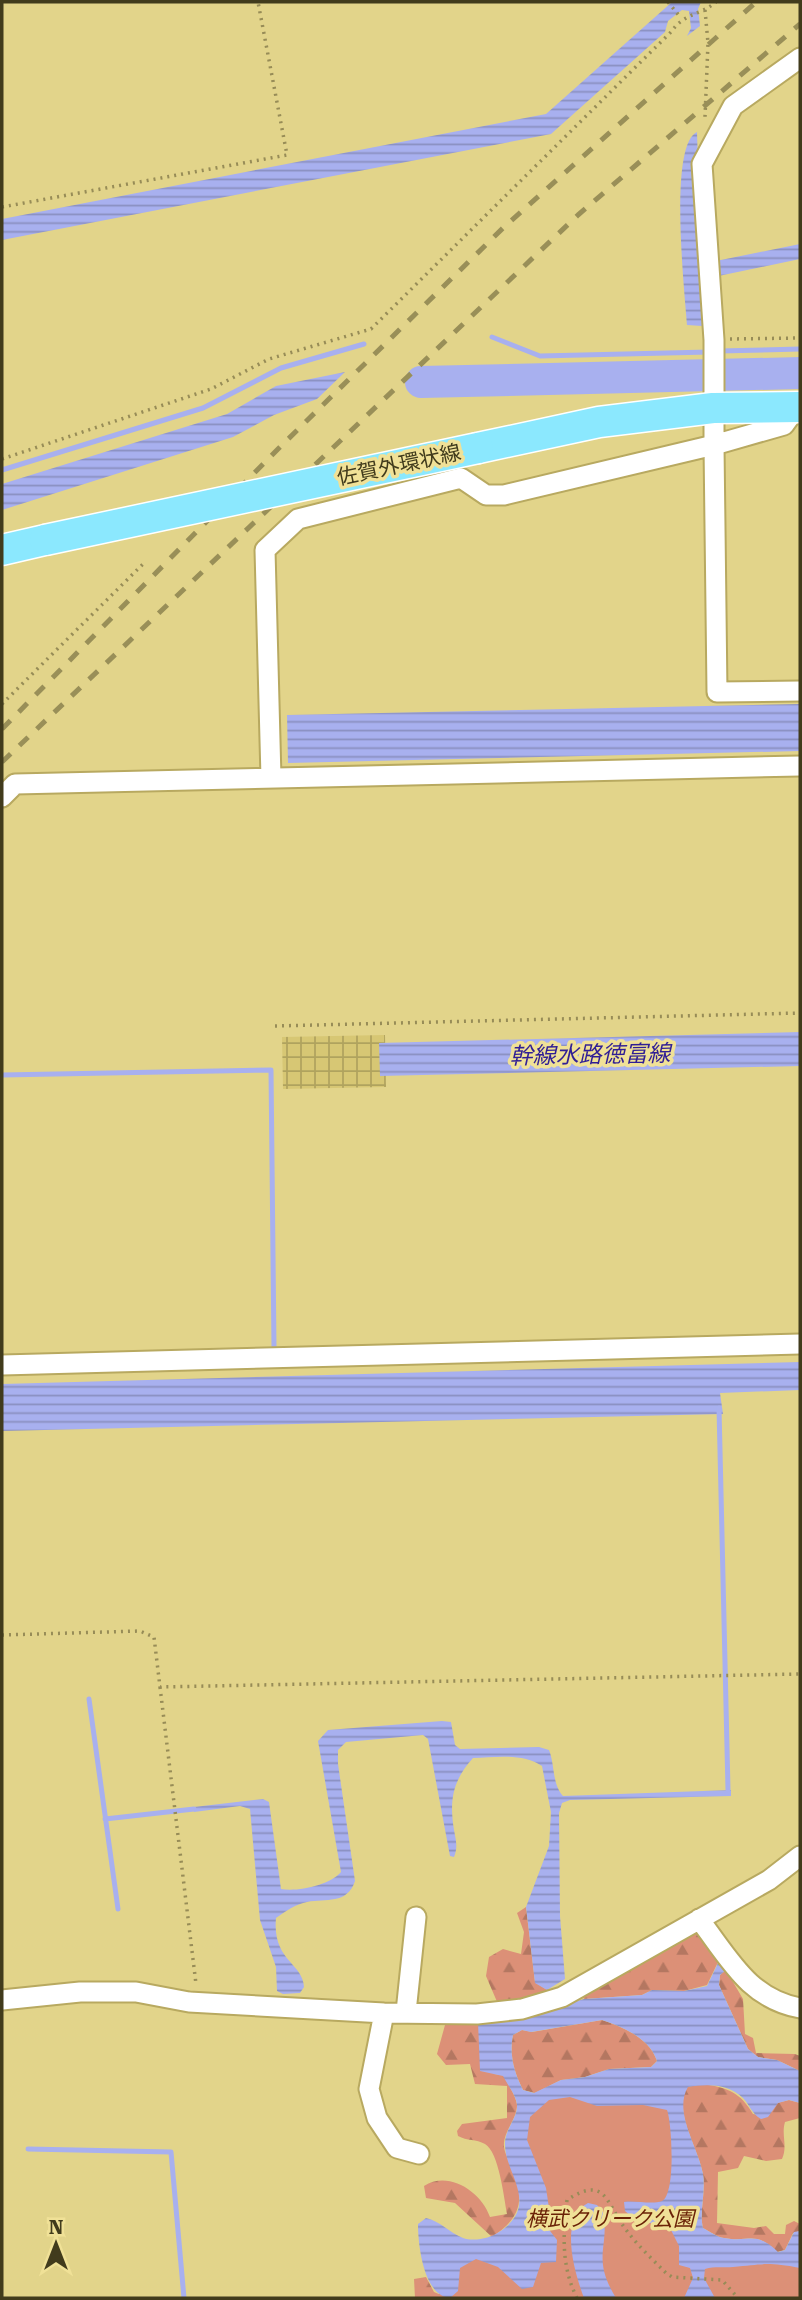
<svg xmlns="http://www.w3.org/2000/svg" width="802" height="2300" viewBox="0 0 802 2300" font-family="'Roboto Serif','Noto Sans JP',serif">
	<style>
		.industrial { fill: url(#industrial-grid) }
		.forest { fill: url(#forest-firs) }
		.park { fill: #dc9077 }
		.water { fill: url(#water-rules); fill-rule: evenodd }
		.lines { fill: none; stroke-linecap: round; stroke-linejoin: round }
		.stream { stroke: #a8b0ef; stroke-width: 5 }
		.river { stroke: #a8b0ef; stroke-width: 32 }
		.minor-casing { stroke: #b8a960; stroke-width: 23 }
		.primary-casing { stroke: #fff; stroke-width: 33 }
		.path { stroke: #978c57; stroke-width: 3.5; stroke-dasharray: 2 5; stroke-linecap: butt }
		.minor { stroke: #fff; stroke-width: 19 }
		.primary { stroke: #8be8fe; stroke-width: 30 }
		.rail { stroke: #998f58; stroke-width: 5; stroke-dasharray: 12 12; stroke-linecap: butt }
		.primary-bridge-casing { stroke: #fff; stroke-width: 33; stroke-linecap: butt }
		.primary-bridge { stroke: #8be8fe; stroke-width: 30 }
		.labels { text-anchor: middle; dominant-baseline: central; stroke-width: 7; stroke-linejoin: round; paint-order: stroke }
		.street-label { font-size: 21px; fill: #413b1c; stroke: #f0e197 }
		.park-label { font-size: 21px; font-style: italic; fill: #6a2207; stroke: #f0e197 }
		.water-label { font-size: 23px; font-style: italic; fill: #301e95; stroke: #f0e197 }
	</style>
	<defs>
		<pattern id="industrial-grid" width="8" height="8" patternUnits="userSpaceOnUse" patternTransform="scale(1.75)"><rect width="8" height="8" fill="#d7c774"/><path d="M0 4h8M4 0v8" fill="none" stroke="#b0a35e"/></pattern>
		<pattern id="forest-firs" width="22" height="20" patternUnits="userSpaceOnUse" patternTransform="scale(1.75)"><rect width="22" height="20" fill="#dc9077"/><path d="M5 1l3.5 6h-7zM16 11l3.5 6h-7z" fill="#b47761"/></pattern>
		<pattern id="water-rules" width="6" height="5" patternUnits="userSpaceOnUse" patternTransform="scale(1.75)"><rect width="6" height="5" fill="#a8b0ef"/><path d="M0 2.5h6" fill="none" stroke="#8a90c1"/></pattern>
	</defs>
	<rect width="100%" height="100%" fill="#e2d48a"/>
	<path class="industrial" d="M385,1035L386,1087L283,1089L282,1037Z"/>
	<path class="forest" d="M526,1907L535,1982L547,1990L520,2003L498,2004L486,1976L489,1957L503,1949L521,1954L524,1932L517,1913Z
		M685,1933L699,1934L718,1962L707,1985L684,1991L652,1990L642,1995L584,1999L581,1992Z
		M726,1970L743,1999L745,2034L753,2038L756,2053L795,2054L800,2056V2071L777,2060L758,2057L748,2049L719,1985L720,1975Z
		M466,2019L478,2022L494,2074L503,2075C508,2084 516,2096 517,2105C517,2120 503,2131 504,2147C505,2155 511,2165 514,2173C526,2203 517,2221 492,2237L455,2203L426,2198L424,2186C448,2170 481,2191 490,2217L507,2214C504,2198 499,2152 485,2144C476,2139 467,2141 458,2136L457,2131L462,2124L507,2118V2086L475,2084L470,2064L446,2065L437,2054L445,2025Z
		M602,2020C624,2027 650,2039 657,2061L651,2067L609,2069L585,2077L561,2080L535,2093L523,2090C514,2072 509,2055 513,2035L522,2030L532,2032Z
		M703,2084C728,2088 740,2092 753,2114L768,2116L777,2103L789,2100L800,2103V2118L785,2122C781,2135 788,2146 782,2159L766,2161L744,2156L738,2168L718,2172L717,2223L754,2228L766,2226L774,2234H785L786,2225L794,2221L800,2224V2231L793,2233L785,2250L777,2252C755,2230 750,2243 724,2238C717,2237 709,2231 703,2228C699,2212 706,2193 703,2174C698,2147 673,2112 687,2087Z
		M426,2277L434,2292L448,2298H415L414,2279Z"/>
	<path class="park" d="M564,2089L664,2092L685,2140L688,2226L709,2251L800,2260V2298H437L447,2278L443,2255L527,2249L515,2135L530,2105Z"/>
	<path class="water" d="M672,2H701L698,9L700,26L687,36L691,28L689,11L682,10L668,21L665,32L551,134L2,240V219L546,114Z
		M697,132L701,264L800,244V259L704,279L702,326L687,325C685,294 668,145 697,132Z
		M345,372L317,399L274,415L233,437L2,510V484L227,414L276,386Z
		M800,704V751L288,763L287,715Z
		M800,1032V1066L380,1076L379,1043Z
		M800,1362V1390L720,1393L723,1414L2,1431V1384Z
		M442,1721L451,1722L455,1745L460,1749L539,1747L549,1750C555,1765 552,1784 563,1796L731,1790V1796L570,1800L562,1803L559,1813L560,1916L565,1979L547,1990L535,1983L526,1907L549,1846L551,1812L542,1766C523,1753 496,1757 473,1758C453,1780 449,1800 454,1830C456,1841 458,1847 454,1857L450,1856L428,1739L423,1735L346,1742L338,1750V1764L355,1881C347,1905 326,1898 307,1902C294,1905 286,1911 276,1918C272,1961 303,1963 304,1987L300,1993L283,1994L277,1991L276,1967L260,1920L250,1809L240,1806L194,1812V1807L263,1799L269,1802L281,1889C298,1892 330,1885 341,1872L318,1741L328,1730Z
		M715,1953L726,1970L720,1975L719,1985L748,2049L758,2057L777,2060L800,2071V2103L789,2100L778,2103L768,2117L761,2119C751,2113 750,2105 743,2098C728,2083 706,2084 688,2087C673,2112 698,2146 703,2174C706,2192 699,2212 703,2228C709,2231 717,2237 724,2238C750,2243 755,2230 778,2252L785,2250L794,2232L800,2231V2268C768,2262 764,2264 733,2267C723,2268 715,2266 705,2269L704,2278L715,2298H684L693,2278L690,2268L679,2265V2246L671,2230L632,2217L625,2211L624,2202C635,2200 652,2205 662,2201C676,2194 672,2123 667,2110L643,2105L597,2106L570,2097L549,2100L530,2117L527,2140L546,2188L549,2208L547,2227L557,2240L556,2262L541,2263L533,2287L522,2289L498,2267L476,2259L460,2268L458,2291L450,2298C424,2296 418,2246 418,2224L426,2218C440,2221 450,2233 463,2238C474,2242 491,2238 499,2232C541,2205 505,2174 505,2145C504,2130 518,2118 517,2105C516,2095 507,2084 503,2076L480,2071L478,2022L548,2010L584,1999L642,1995L652,1990L684,1991L707,1986L718,1963ZM602,2020C624,2027 650,2039 657,2061L651,2067L609,2069L585,2077L561,2080L534,2093L523,2090C514,2072 509,2055 513,2035L522,2030L531,2032Z
		M588,2203L597,2205L603,2212C610,2248 591,2257 616,2298H584C575,2274 558,2219 588,2203Z"/>
	<g class="lines">
		<path class="stream" d="M492,337L540,356L709,352
			M719,351L800,349
			M2,470L203,408L281,368L364,344
			M2,1075L271,1070L274,1347
			M719,1408L728,1790
			M89,1699L118,1909
			M105,1819L194,1809
			M28,2149L171,2152L184,2298"/>
		<path class="river" d="M421,382L800,373"/>
		<defs>
			<path id="minor" d="M797,407L784,425L714,445L717,692L800,691
				M271,778L265,550L298,519L461,478L486,495H504L714,445V340L702,164L733,106L800,58
				M2,797L15,784L800,766
				M2,1365L800,1344
				M699,1919C729,1958 749,1999 800,2008
				M2,2000L80,1992H136L189,2002L384,2013L477,2014L522,2009L562,1997L769,1880L800,1856
				M406,2012L416,1917
				M384,2013L369,2089L377,2118L397,2148L419,2154"/>
			<path id="primary" d="M478,448L599,422L713,408L800,407
				M2,550L45,540"/>
		</defs>
		<use href="#minor" class="minor-casing"/>
		<use href="#primary" class="primary-casing"/>
		<path class="path" d="M668,2L681,18
			M705,10L708,43L705,117
			M2,207L287,155L258,2
			M730,339L800,338
			M2,459L211,389L269,359L371,329L671,32C684,13 699,16 716,2
			M2,704L146,561
			M275,1026L800,1013
			M2,1635L140,1631L154,1637L160,1687L800,1674
			M160,1687L196,1984
			M577,2298C561,2266 563,2235 567,2200C605,2175 606,2202 624,2227C636,2244 652,2259 666,2273L672,2277L722,2280L738,2298"/>
		<use href="#minor" class="minor"/>
		<use href="#primary" class="primary"/>
		<path class="rail" d="M2,729L278,449L503,228L756,2
			M2,762L578,215L800,24"/>
		<defs>
			<path id="primary-bridge" d="M45,540L478,448"/>
		</defs>
		<use href="#primary-bridge" class="primary-bridge-casing"/>
		<use href="#primary-bridge" class="primary-bridge"/>
	</g>
	<g class="labels">
		<g class="street-label">
			<text transform="translate(399 465) rotate(-12)">佐賀外環状線</text>
		</g>
		<g class="park-label">
			<text x="610" y="2219">横武クリーク公園</text>
		</g>
		<g class="water-label">
			<text transform="translate(590 1055) rotate(-1)">幹線水路徳富線</text>
		</g>
	</g>
	<rect width="802" height="2300" fill="none" stroke="#413b1c" stroke-width="7"/>
	<g transform="translate(56 2244)" stroke="#f0e197" stroke-width="5" paint-order="stroke">
	<path d="M0-5L12 26L0 18L-12 26Z" fill="#413b1c"/>
	<text y="-10" font-size="19" font-weight="bold" text-anchor="middle" fill="#413b1c">N</text>
	</g>
</svg>
